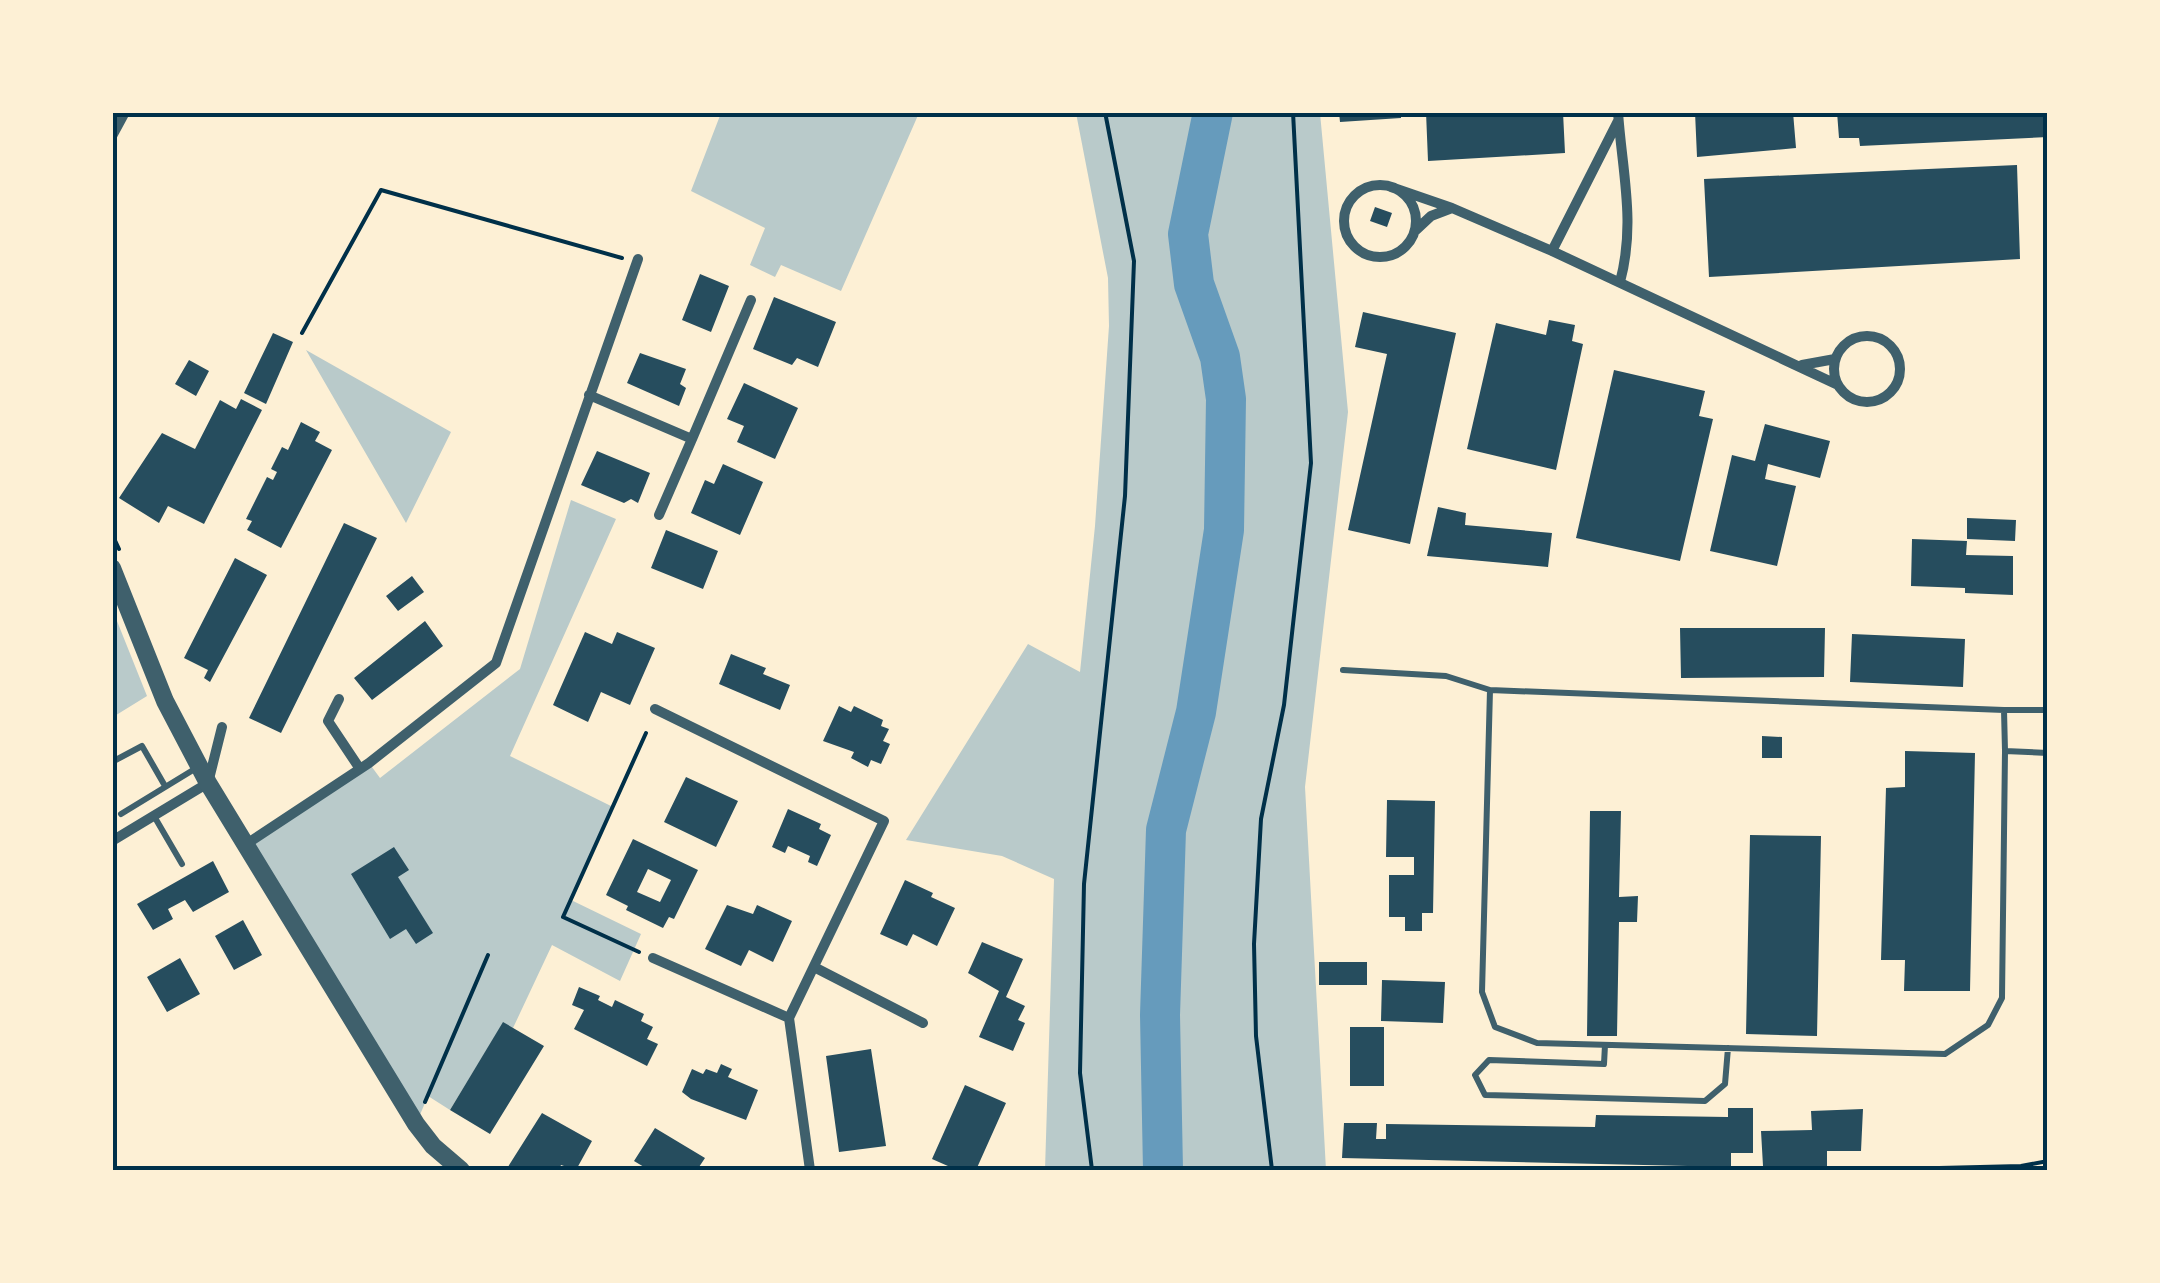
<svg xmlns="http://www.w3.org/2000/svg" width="2160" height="1283" viewBox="0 0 2160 1283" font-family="'Fira Sans Condensed',sans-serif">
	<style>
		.green { fill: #b9caca }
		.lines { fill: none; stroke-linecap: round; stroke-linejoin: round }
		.river { stroke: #669bbc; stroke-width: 40 }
		.building { fill: #264d5e; fill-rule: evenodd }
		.path { stroke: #003049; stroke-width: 4 }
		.service { stroke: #3f606c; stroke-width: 6 }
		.minor { stroke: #3f606c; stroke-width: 10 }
		.tertiary { stroke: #3f606c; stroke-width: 18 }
		.neatline { fill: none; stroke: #003049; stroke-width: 4 }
	</style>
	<rect width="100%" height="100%" fill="#fdf0d5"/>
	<path class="green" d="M721,113H919L841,291L781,265L775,277L750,265L765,228L691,191Z
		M1076,113H1320L1348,412L1305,787L1326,1170H1045L1054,879L1002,856L906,840L1028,644L1080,672L1095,526L1109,326L1108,278Z
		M306,350L451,432L406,523Z
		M571,500L616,519L510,756L613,807L571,900L641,934L620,981L552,945L513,1028L503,1023L450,1110L428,1096L416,1124L244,846L369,763L380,778L520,669Z
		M113,611L147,696L113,717H112Z"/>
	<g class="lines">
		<path class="river" d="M1163,1170L1160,1015L1166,830L1196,712L1224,530L1226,399L1220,357L1194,284L1188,234L1213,112"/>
	</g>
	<path class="building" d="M1339,112H1401V118L1340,122Z
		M1426,112H1563L1565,153L1428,161Z
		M1695,112H1793L1796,148L1697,157Z
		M1837,112H2048V137L1860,146L1859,138H1839Z
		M2017,165L2020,259L1709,277L1704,179Z
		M1375,207L1392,213L1387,227L1370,221Z
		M700,274L729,286L711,332L682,320Z
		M774,297L836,322L818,367L797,358L792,365L753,349Z
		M1363,312L1456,333L1410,544L1348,530L1387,354L1355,347Z
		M1549,320L1575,325L1572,341L1583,344L1556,470L1467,449L1496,323L1546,335Z
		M273,333L293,342L266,404L244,393Z
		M640,353L686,369L680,384L686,388L679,406L627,383Z
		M189,360L209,371L196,396L175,384Z
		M1614,370L1705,391L1699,416L1713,419L1680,561L1576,538Z
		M744,383L798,408L775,459L737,442L744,426L727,419Z
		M241,399L262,410L204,524L168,506L159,523L119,498L162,433L195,449L220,400L236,409Z
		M301,422L320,432L315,441L332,450L281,548L247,530L252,521L246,519L267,477L273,480L277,472L271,469L282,447L288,450Z
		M1765,424L1830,441L1820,478L1768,464L1765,479L1796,486L1777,566L1710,551L1732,455L1755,461Z
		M597,451L650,473L638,503L631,499L624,503L581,485Z
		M723,464L763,482L740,535L691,513L705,480L714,484Z
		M1438,507L1466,513L1465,525L1552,533L1548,567L1427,556Z
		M1967,518L2016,520L2015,541L1967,539Z
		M344,523L377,538L281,733L249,718Z
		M666,530L718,551L703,589L651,568Z
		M1912,539L1967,541L1966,555L2013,556V595L1965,593V588L1911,586Z
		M235,558L267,575L210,682L204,678L208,670L184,658Z
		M412,576L424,592L398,611L386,596Z
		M425,621L443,646L372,700L354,678Z
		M1680,628H1825L1824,677L1681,678Z
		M585,632L612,644L617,632L655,648L630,705L601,692L588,722L553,705Z
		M1852,634L1965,639L1963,687L1850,682Z
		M731,654L766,668L763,674L790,685L780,710L719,684Z
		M839,706L851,712L854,706L883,720L881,726L889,729L883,741L890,744L881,764L871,760L868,767L851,758L854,752L823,741Z
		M1762,736L1782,737V758H1762Z
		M1905,751L1975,753L1970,991H1904L1905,960H1881L1886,788L1905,787Z
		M686,777L738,801L716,847L664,822Z
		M1387,800L1435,801L1433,913H1422V931H1405V917H1389V875H1414V857H1386Z
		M788,809L821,824L819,829L831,835L817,866L808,862L810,856L788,846L785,853L772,847Z
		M1590,811H1621L1619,897L1638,896L1637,922H1619L1617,1036H1587Z
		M1750,835L1821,836L1817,1036L1746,1034Z
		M633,839L698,870L674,919L669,917L663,928L626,910L628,906L606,895ZM648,869L671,880L660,902L637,892Z
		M394,847L409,870L398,877L433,933L416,944L406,929L390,939L351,874Z
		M213,861L229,892L193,912L185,900L168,909L173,919L153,930L137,904Z
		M905,880L933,893L931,897L955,908L937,946L913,934L907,946L880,934Z
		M727,905L753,914L757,905L792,921L773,962L749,950L741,966L705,949Z
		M243,920L262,955L234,970L215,936Z
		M982,942L1023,959L1006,997L1025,1006L1018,1020L1025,1023L1013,1051L979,1037L999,991L968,973Z
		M180,958L200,994L167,1012L147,977Z
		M1319,962H1367V985H1319Z
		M1382,980L1445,982L1443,1023L1381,1021Z
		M579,987L600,996L598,1000L612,1007L615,1000L644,1014L641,1021L653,1027L647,1039L658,1044L647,1066L574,1029L584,1010L572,1005Z
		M503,1022L544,1046L490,1134L450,1110Z
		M1350,1027H1384V1086H1350Z
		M871,1049L886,1146L839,1152L826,1056Z
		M721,1064L732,1069L728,1077L758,1090L746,1120L691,1099L682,1092L692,1069L703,1074L706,1069L717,1073Z
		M965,1085L1006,1103L976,1170H957L932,1159Z
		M1728,1108H1753V1153H1731V1167L1342,1158L1344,1123H1377L1376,1139H1386V1124L1595,1127L1596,1115L1728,1117Z
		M1863,1109L1861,1151H1827V1166H1763L1761,1131L1812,1130L1811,1111Z
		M542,1113L592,1141L576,1170L561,1165L559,1170H506Z
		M655,1128L705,1158L697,1170H649L634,1161Z"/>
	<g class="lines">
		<path class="path" d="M302,333L381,190L622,258
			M112,534L119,549
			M639,952L563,917L646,733
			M425,1102L488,955
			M1092,1170L1080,1073L1084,884L1125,496L1134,261L1105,112
			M1272,1170L1256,1036L1254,944L1261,819L1284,705L1311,463L1293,112
			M1857,1170L2021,1166L2048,1161"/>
		<path class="service" d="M1343,670L1446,676L1490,690L2004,710
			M1490,690L1482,992L1495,1027L1537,1043L1945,1054L1988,1025L2002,998L2005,751
			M2048,710H2004L2005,751L2048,753
			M112,762L142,746L165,786
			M121,814L198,767
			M154,816L182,864
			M1605,1045L1604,1064L1489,1060L1475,1075L1485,1095L1705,1101L1725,1084L1728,1048"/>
		<path class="minor" d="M1618,112C1622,171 1636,223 1620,282
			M112,136L125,112
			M1344 221a36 36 0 1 1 72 0a36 36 0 1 1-72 0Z
			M1391,187L1452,208L1552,251L1838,385
			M1416,230L1431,216L1452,208
			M1552,251L1618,121
			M1834 369a33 33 0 1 1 66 0a33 33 0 1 1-66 0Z
			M1802,365L1835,359
			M589,395L692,439L751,300
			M659,515L692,439
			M339,699L328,721L360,769
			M655,709L884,821L789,1018
			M112,841L208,783L222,727
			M245,845L369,763L496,663L638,259
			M653,958L789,1018L810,1170
			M814,967L923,1023"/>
		<path class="tertiary" d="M112,568L165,701L208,783L416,1124L433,1146L461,1170"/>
	</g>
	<rect width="2160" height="1283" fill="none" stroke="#fdf0d5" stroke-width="230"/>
	<rect x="115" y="115" width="1930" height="1053" class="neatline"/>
</svg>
